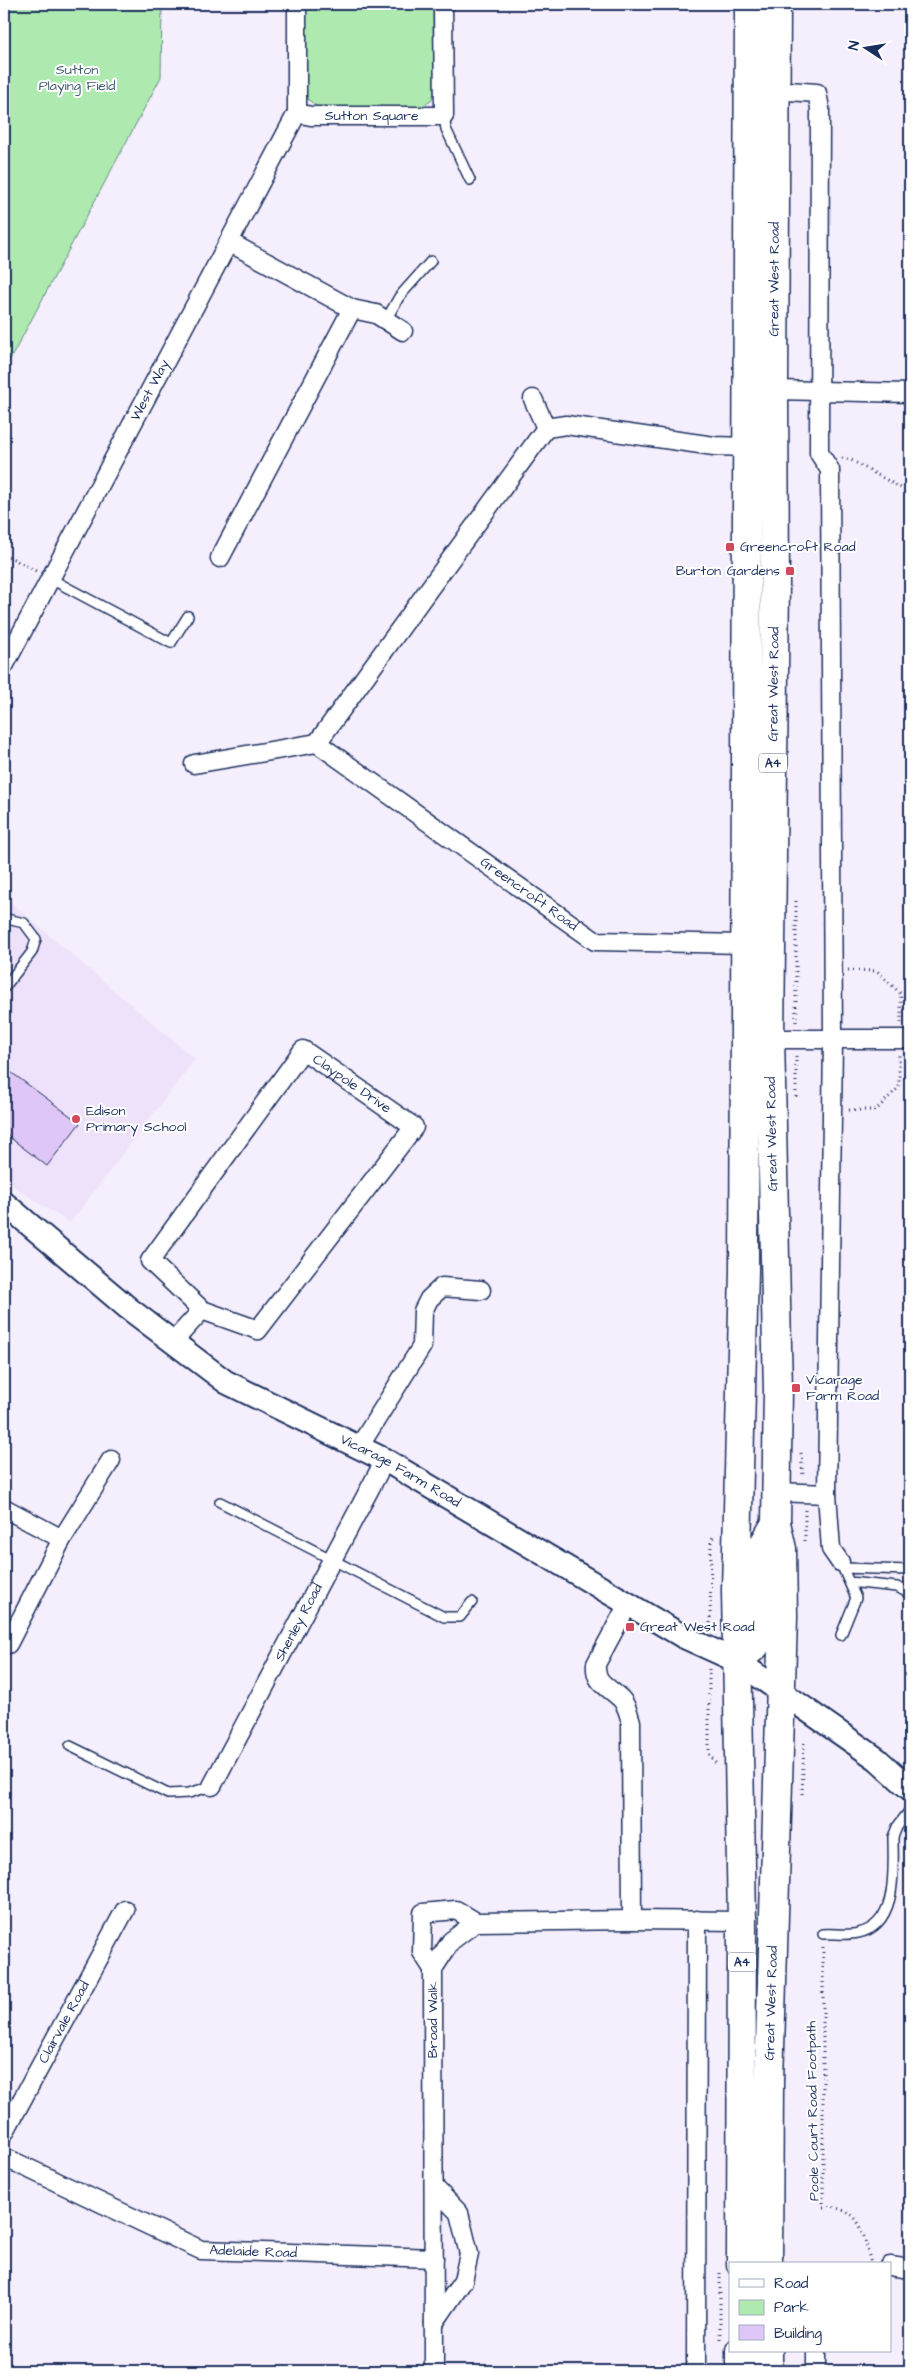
<svg xmlns="http://www.w3.org/2000/svg" width="914" height="2375" viewBox="0 0 914 2375" font-family="'Architects Daughter',sans-serif">
	<style>
		.built { fill: #eee2fa }
		.green { fill: #aeeaaf; stroke: #648c86 }
		.building { fill: #dec6f6; stroke: #1b2f5e }
		.lines { fill: none; stroke-linecap: round; stroke-linejoin: round }
		.service-casing { stroke: #1b2f5e; stroke-width: 12 }
		.minor-casing { stroke: #1b2f5e; stroke-width: 21 }
		.tertiary-casing { stroke: #1b2f5e; stroke-width: 26 }
		.trunk-casing { stroke: #1b2f5e; stroke-width: 31 }
		.path { stroke: #1b2f5e; stroke-width: 3; stroke-dasharray: 1 4; stroke-linecap: butt }
		.service { stroke: #fff; stroke-width: 9 }
		.minor { stroke: #fff; stroke-width: 18 }
		.tertiary { stroke: #fff; stroke-width: 22 }
		.trunk { stroke: #fff; stroke-width: 28 }
		.poi-dot { fill: #d1495b; stroke: #fff; stroke-width: 2 }
		.labels { text-anchor: middle; dominant-baseline: central; stroke-width: 4; stroke-linejoin: round; paint-order: stroke }
		.shield { fill: #fff; stroke: #5f6d8e; stroke-width: 1 }
		.shield-label { font-size: 12px; font-weight: bold; fill: #1b2f5e }
		.park-label { font-size: 14px; fill: #405e72; stroke: #fff }
		.street-label { font-size: 14px; fill: #1b2f5e; stroke: #fff }
		.poi-label { font-size: 14px; fill: #1b2f5e; stroke: #fff; text-anchor: start }
	</style>
	<rect width="100%" height="100%" fill="#f5eefc"/>
	<filter id="ink" filterUnits="userSpaceOnUse"><feTurbulence type="fractalNoise" baseFrequency=".02" numOctaves="2"/><feDisplacementMap in="SourceGraphic" scale="10" xChannelSelector="R" yChannelSelector="G"/><feConvolveMatrix kernelMatrix="1 2 1 2 8 2 1 2 1" color-interpolation-filters="sRGB"/></filter>
	<g filter="url(#ink)">
		<path class="built" d="M4,897L195,1059L70,1223L4,1180Z"/>
		<path class="green" d="M4,4H162L161,77L4,371Z
			M304,4H433L434,93L431,101L421,107H318L306,98L303,88Z"/>
		<path class="building" d="M4,1067L80,1123L47,1166L4,1133Z"/>
		<g class="lines">
			<defs>
				<path id="service" d="M444,116L446,129L470,180
					M386,320L399,297L431,261
					M51,579L171,643L188,616
					M4,923L7,919L24,923L36,939L32,952L4,988
					M220,1502L444,1617H460L472,1602
					M840,1562L856,1598L841,1635
					M843,1568L910,1570
					M849,1582L897,1587L910,1594
					M70,1746L168,1794L189,1793L212,1786
					M823,1934C834,1933 847,1936 858,1933C899,1925 893,1868 893,1837L897,1827L910,1810"/>
				<g id="minor">
					<path d="M774,90L817,93L820,108L819,453L830,470L833,1040L827,1494L831,1549L840,1562"/>
					<path id="s1" d="M297,113L311,116H444L443,4"/>
					<path d="M229,242L352,309L376,314L403,331"/>
					<path d="M774,390L910,393"/>
					<path d="M546,428L566,425L714,446L748,447"/>
					<path d="M220,558L352,309"/>
					<path id="s2" d="M4,666L297,113V4"/>
					<path d="M317,743L546,428L533,399"/>
					<path id="s3" d="M194,764L317,743L595,941L745,944"/>
					<path d="M770,1039H910"/>
					<path id="s4" d="M172,1343L202,1310L150,1261L303,1050L414,1127L258,1330L202,1310"/>
					<path d="M359,1447L422,1346L423,1311L429,1299L442,1287L481,1290"/>
					<path d="M777,1492L827,1494"/>
					<path d="M4,1508L62,1539L111,1460"/>
					<path d="M628,1604L596,1664C594,1684 610,1687 622,1700C627,1706 629,1715 631,1722L632,1920"/>
					<path d="M8,1644L62,1539"/>
					<path id="s5" d="M212,1786L385,1460"/>
					<path d="M433,1969L422,1952L423,1913L456,1910L476,1922"/>
					<path id="s6" d="M4,2133L125,1910"/>
					<path id="s7" d="M4,2157L201,2250L434,2258"/>
					<path d="M434,2187L459,2213L469,2254L463,2281L434,2323"/>
					<path d="M890,2266L910,2269"/>
					<path d="M816,2351V2371"/>
					<path d="M434,2371L433,1969L451,1941L476,1922L632,1920L742,1921"/>
					<path d="M696,2371L697,1920"/>
				</g>
				<g id="tertiary">
					<path id="s8" d="M4,1203L128,1308L226,1382L385,1460L684,1637L737,1661L877,1759L910,1789"/>
				</g>
				<g id="trunk">
					<path d="M737,1661L755,1646L759,1638L761,1549L776,1523"/>
					<path d="M741,2264L742,1921L736,1590L744,1271L749,4"/>
					<path id="s9" d="M768,2264L769,2081L783,1617L782,1549L776,1523L778,1390L770,1039L775,581L774,390L776,4"/>
					<path d="M740,2371V2351"/>
					<path d="M768,2371V2351"/>
				</g>
			</defs>
			<use href="#service" class="service-casing"/>
			<use href="#minor" class="minor-casing"/>
			<use href="#tertiary" class="tertiary-casing"/>
			<use href="#trunk" class="trunk-casing"/>
			<path class="path" d="M842,458L851,460L910,493
				M4,554L36,571
				M848,970L877,971L901,994V1023
				M796,1022V898
				M796,1097V1056
				M849,1110H876L899,1087V1055
				M801,1453L803,1476
				M805,1541V1510
				M710,1628L711,1541L714,1535
				M709,1669V1754L717,1765
				M802,1794L804,1743
				M823,1947V2207C862,2206 863,2233 871,2264
				M720,2339V2273"/>
			<use href="#service" class="service"/>
			<use href="#minor" class="minor"/>
			<use href="#tertiary" class="tertiary"/>
			<use href="#trunk" class="trunk"/>
		</g>
	</g>
	<g class="poi-dot">
		<rect x="725" y="542" width="10" height="10" rx="2.5"/>
		<rect x="785" y="566" width="10" height="10" rx="2.5"/>
		<circle cx="76" cy="1119" r="5"/>
		<rect x="791" y="1383" width="10" height="10" rx="2.5"/>
		<rect x="625" y="1622" width="10" height="10" rx="2.5"/>
	</g>
	<g class="labels">
		<g class="shield">
			<rect x="759" y="753.5" width="28" height="19" rx="4"/>
			<rect x="728" y="1952.5" width="28" height="19" rx="4"/>
		</g>
		<g class="shield-label">
			<text x="773" y="763">A4</text>
			<text x="742" y="1962">A4</text>
		</g>
		<g class="park-label">
			<text x="77" y="70">Sutton<tspan x="77" dy="16">Playing Field</tspan></text>
		</g>
		<g class="street-label">
			<text stroke="none"><textPath href="#s1" startOffset="75">Sutton Square</textPath></text>
			<text stroke="none"><textPath href="#s9" startOffset="1986">Great West Road</textPath></text>
			<text stroke="none"><textPath href="#s2" startOffset="312">West Way</textPath></text>
			<text stroke="none"><textPath href="#s9" startOffset="1581">Great West Road</textPath></text>
			<text stroke="none"><textPath href="#s3" startOffset="385">Greencroft Road</textPath></text>
			<text stroke="none"><textPath href="#s4" startOffset="436">Claypole Drive</textPath></text>
			<text transform="translate(772 1134) rotate(-91)">Great West Road</text>
			<text stroke="none"><textPath href="#s8" startOffset="481">Vicarage Farm Road</textPath></text>
			<text stroke="none"><textPath href="#s5" startOffset="185">Shenley Road</textPath></text>
			<text stroke="none"><textPath href="#s9" startOffset="261">Great West Road</textPath></text>
			<text transform="translate(433 2020) rotate(-90)">Broad Walk</text>
			<text stroke="none"><textPath href="#s6" startOffset="126">Clairvale Road</textPath></text>
			<text transform="translate(813 2111) rotate(-91)">Poole Court Road Footpath</text>
			<text stroke="none"><textPath href="#s7" startOffset="270">Adelaide Road</textPath></text>
		</g>
		<g class="poi-label">
			<text x="740" y="547">Greencroft Road</text>
			<text x="780" y="571" text-anchor="end">Burton Gardens</text>
			<text x="86" y="1111">Edison<tspan x="86" dy="16">Primary School</tspan></text>
			<text x="806" y="1380">Vicarage<tspan x="806" dy="16">Farm Road</tspan></text>
			<text x="640" y="1627">Great West Road</text>
		</g>
	</g>
	<rect width="914" height="2375" fill="none" stroke="#fff" stroke-width="20"/>
	<rect x="10" y="10" width="894" height="2355" fill="none" stroke="#1b2f5e" stroke-width="2" filter="url(#ink)"/>
	<rect x="729" y="2262" width="162" height="90" fill="#ffffff" stroke="#a4acbf"/>
	<rect x="739" y="2279" width="25" height="8" fill="#ffffff" stroke="#a4acbf"/>
	<text x="774" y="2288" font-size="15" fill="#1b2f5e">Road</text>
	<rect x="739" y="2300" width="25" height="15" fill="#aeeaaf" stroke="#a4acbf"/>
	<text x="774" y="2312" font-size="15" fill="#1b2f5e">Park</text>
	<rect x="739" y="2325" width="25" height="15" fill="#dec6f6" stroke="#a4acbf"/>
	<text x="774" y="2338" font-size="15" fill="#1b2f5e">Building</text>
	<g transform="translate(866 48) rotate(282)" stroke="#ffffff" stroke-width="4" paint-order="stroke">
	<path d="M0-4L9 19L0 12L-9 19Z" fill="#1b2f5e"/>
	<text y="-8" font-size="14" font-weight="bold" text-anchor="middle" fill="#1b2f5e">N</text>
	</g>
</svg>
